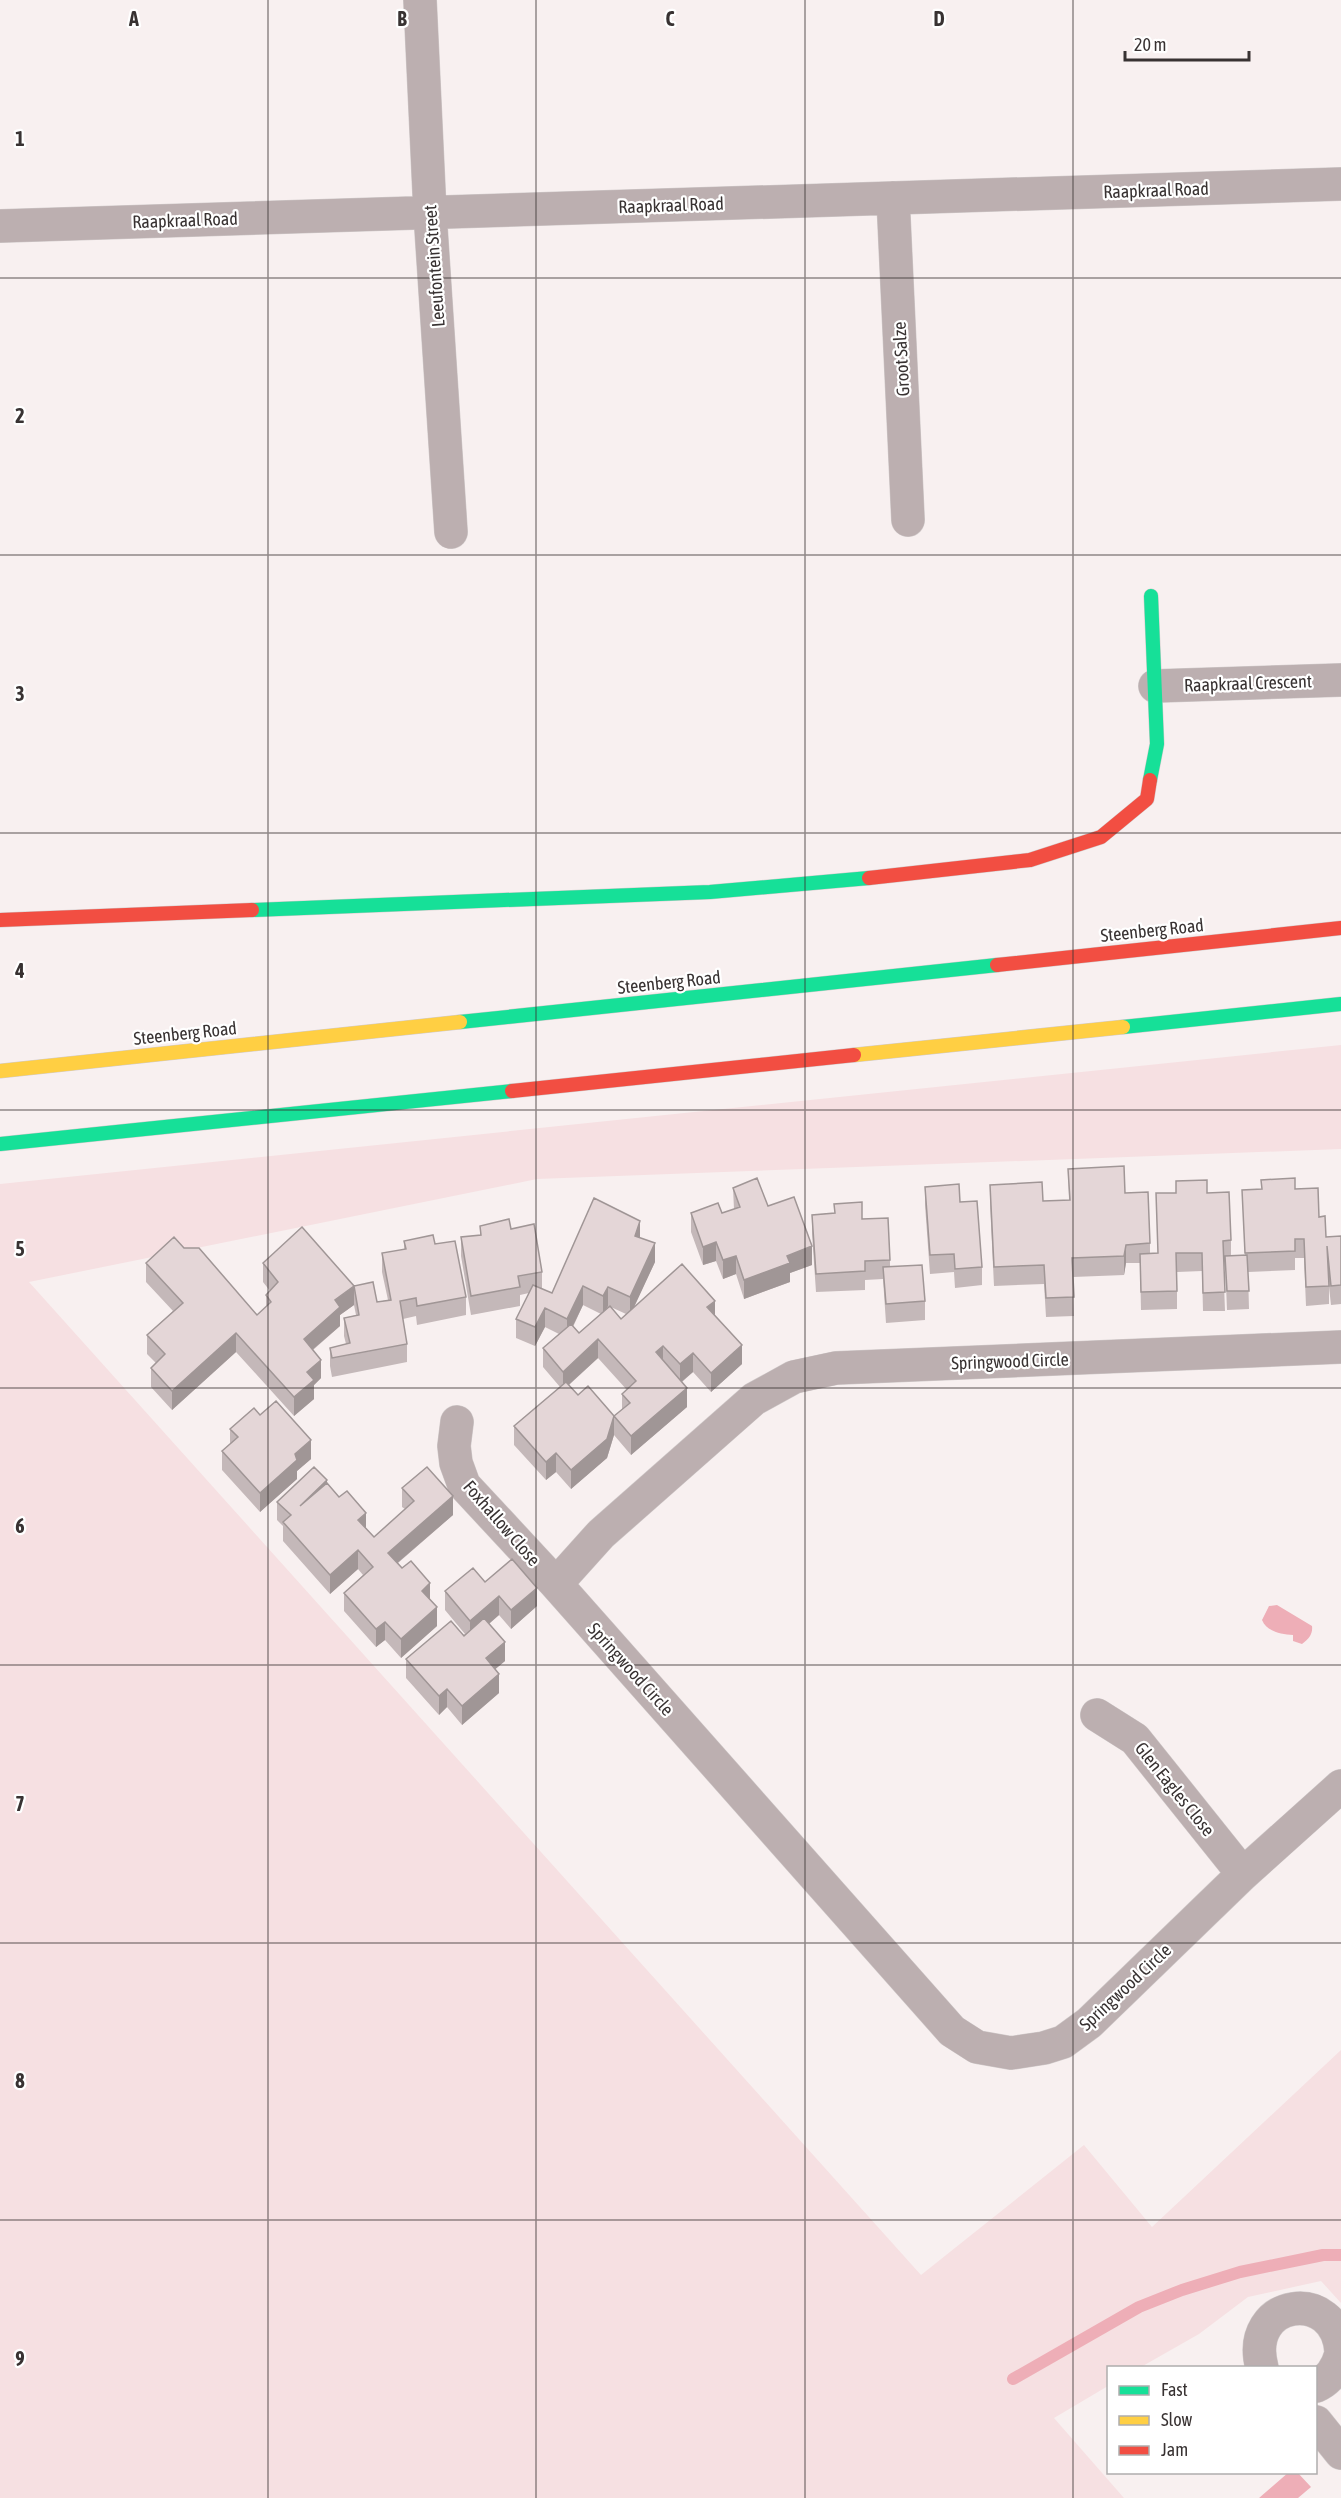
<svg xmlns="http://www.w3.org/2000/svg" width="1341" height="2498" viewBox="0 0 1341 2498" font-family="'Asap Condensed',sans-serif">
	<style>
		.green { fill: #f6e0e2 }
		.water { fill: #eeaeb7 }
		.lines { fill: none; stroke-linecap: round; stroke-linejoin: round }
		.stream { stroke: #eeaeb7; stroke-width: 12 }
		.street-casing { stroke: #d1cbcb; stroke-width: 34 }
		.fast-casing { stroke: #d1cbcb; stroke-width: 15 }
		.slow-casing { stroke: #d1cbcb; stroke-width: 15 }
		.jam-casing { stroke: #d1cbcb; stroke-width: 15 }
		.street { stroke: #bcafb0; stroke-width: 33 }
		.fast { stroke: #16e098; stroke-width: 14 }
		.slow { stroke: #ffcf43; stroke-width: 14 }
		.jam { stroke: #f24e42; stroke-width: 14 }
		.wall { fill: #c4b8b9; fill-rule: evenodd }
		.shaded-wall { fill: #a09696 }
		.building { fill: #e4d6d7; stroke: #a09696; stroke-width: 1.5 }
		.grid { fill: none; stroke: #383232; stroke-width: 1.5; stroke-opacity: 0.55 }
		.labels { text-anchor: middle; dominant-baseline: central; stroke-width: 4.5; stroke-linejoin: round; paint-order: stroke }
		.street-label { font-size: 18px; fill: #383232; stroke: #fff }
		.grid-label { font-size: 20px; text-anchor: middle; font-weight: bold; fill: #383232; stroke: #fff; stroke-width: 4.5; stroke-linejoin: round; paint-order: stroke }
	</style>
	<rect width="100%" height="100%" fill="#f8f0f0"/>
	<path class="green" d="M1341,1045V1149L537,1179L29,1282L921,2275L1084,2145L1152,2227L1341,2050V2303L1321,2281L1248,2297L1199,2334L1141,2367L1108,2368V2386L1054,2418L1124,2498H0V1184Z"/>
	<path class="water" d="M1277,1605L1312,1626C1313,1634 1309,1639 1302,1644L1293,1641V1635C1281,1634 1267,1632 1262,1620L1269,1606Z
		M1289,2472L1298,2473L1311,2487L1298,2498H1259Z"/>
	<g class="lines">
		<path class="stream" d="M1013,2379L1139,2307L1182,2290L1240,2272L1323,2255H1341"/>
		<defs>
			<path id="street" d="M420,0L430,213L451,532
				M893,198L908,520
				M0,226L1341,184
				M1155,686L1341,680
				M457,1422L454,1446L456,1463L464,1485L556,1584L952,2031L977,2047L1011,2053L1044,2048L1063,2042L1089,2023L1243,1874L1341,1786
				M556,1584L601,1534L754,1399L794,1377L836,1368L1341,1347
				M1097,1715L1135,1739L1243,1874
				M1262,2368C1243,2298 1337,2286 1341,2352
				M1316,2386C1330,2380 1337,2368 1341,2354
				M1316,2422L1341,2453"/>
			<path id="fast" d="M1150,780L1157,744L1151,596
				M252,910L710,892L869,878
				M460,1022L997,965
				M1123,1027L1341,1004
				M0,1144L512,1091"/>
			<path id="slow" d="M854,1055L1123,1027
				M0,1071L460,1022"/>
			<path id="jam" d="M869,878L1030,860L1101,837L1147,799L1150,780
				M0,920L252,910
				M997,965L1341,928
				M512,1091L854,1055"/>
		</defs>
		<use href="#street" class="street-casing"/>
		<use href="#fast" class="fast-casing"/>
		<use href="#slow" class="slow-casing"/>
		<use href="#jam" class="jam-casing"/>
		<use href="#street" class="street"/>
		<use href="#fast" class="fast"/>
		<use href="#slow" class="slow"/>
		<use href="#jam" class="jam"/>
	</g>
	<path class="wall" d="M1068,1169L1125,1193L1150,1243V1253H1158L1156,1193H1207L1231,1240V1255H1245L1242,1190L1295,1189L1319,1217L1326,1237L1341,1236V1304L1331,1305L1329,1287V1304L1306,1306L1304,1258H1295V1270L1248,1272L1249,1309L1227,1310L1225,1259H1223L1225,1311H1203L1202,1271L1177,1272V1309L1141,1310L1140,1263H1126L1124,1275L1073,1277L1074,1316L1046,1317L1044,1284L994,1286L990,1203V1185L1043,1201L1069,1200Z
		M925,1187L960,1202L982,1267V1285L955,1288L954,1272L930,1274L925,1205Z
		M733,1188L768,1206L812,1265L790,1273V1282L744,1299L736,1274L723,1279L716,1261L703,1265L691,1232V1213H722L734,1209Z
		M834,1213L862,1219L890,1260V1266L925,1301V1320L886,1323L883,1279L865,1280V1290L816,1292L812,1234V1215Z
		M480,1226L511,1229L542,1272V1289L552,1293L640,1238L655,1262L633,1308L715,1316L742,1364L711,1392L693,1372L682,1382L687,1407L631,1455L614,1435V1416L622,1410V1394L627,1390L598,1358L569,1385L614,1435L607,1458L571,1489L556,1472L546,1480L514,1445V1426L560,1387L543,1367V1348L559,1334L545,1327L535,1346L516,1338V1319L529,1293L520,1295V1306L471,1315L461,1256V1237L480,1235ZM583,1305L601,1314L579,1333L573,1327ZM610,1307L613,1308L626,1314L621,1319Z
		M404,1241L435,1244L466,1297V1315L417,1325L416,1316L403,1319L407,1344V1362L332,1377L330,1366V1348L346,1344L344,1336V1318L356,1315L354,1305V1286L377,1302L388,1300L382,1272V1253L404,1250Z
		M184,1248L257,1315L266,1307V1295L270,1291L263,1282V1263L354,1305L340,1315V1326L313,1350L321,1378L314,1385V1399L294,1416L236,1352L172,1410L151,1387V1368L156,1363L147,1354V1335L173,1311L146,1282V1263Z
		M260,1415L311,1459L297,1471V1479L260,1512L222,1470V1451L230,1444V1429Z
		M327,1484L374,1537L405,1509L402,1507V1488L453,1515L398,1563L430,1599L437,1626L401,1658L385,1640L376,1647L344,1611V1593L363,1575L358,1569L330,1594L283,1541V1526L277,1520V1502Z
		M485,1582L537,1606L511,1629L499,1615L489,1624L505,1661L495,1669L499,1693L462,1725L447,1707L439,1715L406,1678V1659L465,1634L445,1610V1591Z"/>
	<path class="shaded-wall" d="M640,1221V1239L635,1236Z
		M716,1242V1261L703,1265V1247Z
		M655,1243V1262L630,1316V1297Z
		M1126,1245V1263L1124,1275V1256Z
		M812,1246V1265L790,1273V1282L744,1299V1280L787,1256Z
		M736,1256V1274L723,1279V1260Z
		M354,1286V1305L340,1315V1326L304,1357V1339L335,1300Z
		M583,1286V1305L567,1338V1319Z
		M608,1287V1306L603,1315V1296Z
		M715,1301V1320L707,1307Z
		M545,1308V1327L535,1346V1327Z
		M236,1333V1352L172,1410V1391Z
		M598,1339V1358L563,1390V1372Z
		M742,1345V1364L711,1392V1373Z
		M663,1346V1365L656,1352Z
		M693,1353V1372L680,1383V1364Z
		M321,1360V1378L314,1385V1399L294,1416V1397L307,1372Z
		M687,1388V1407L631,1455V1436Z
		M614,1416V1435L607,1458L571,1489V1470Z
		M311,1440V1459L297,1471V1479L260,1512V1493L295,1454Z
		M556,1453V1472L546,1480V1462Z
		M327,1480V1499L300,1506Z
		M453,1496V1515L388,1571V1553Z
		M366,1513V1532L358,1520Z
		M358,1550V1569L330,1594V1575Z
		M430,1583V1602L422,1591Z
		M537,1588V1606L511,1629V1610Z
		M499,1596V1615L470,1640V1621Z
		M437,1607V1626L401,1658V1639Z
		M385,1622V1640L376,1647V1629Z
		M505,1642V1661L486,1677V1658Z
		M499,1674V1693L462,1725V1706Z
		M447,1689V1707L439,1715V1696Z"/>
	<path class="building" d="M1124,1166L1125,1193L1148,1192L1150,1243L1126,1245L1124,1256L1072,1258L1074,1297L1046,1298L1044,1265L994,1267L990,1185L1042,1182L1043,1201L1070,1200L1068,1169Z
		M757,1178L768,1206L794,1197L812,1246L787,1256L790,1263L744,1280L736,1256L723,1260L716,1242L703,1247L691,1213L718,1203L722,1213L740,1207L733,1188Z
		M1295,1178V1189L1318,1188L1319,1217L1325,1216L1326,1237L1341,1236V1285L1331,1286L1327,1246L1329,1286L1306,1287L1304,1239H1295V1251L1245,1253L1242,1190L1262,1189L1261,1180Z
		M1207,1180V1193L1229,1192L1231,1240L1223,1241L1225,1292L1203,1293L1202,1253H1176L1177,1291L1141,1292L1140,1254L1158,1253L1156,1193H1176V1181Z
		M959,1184L960,1202L977,1201L982,1267L955,1269L954,1254L930,1255L925,1187Z
		M594,1198L640,1221L635,1236L655,1243L630,1297L608,1287L603,1296L583,1286L567,1319L545,1308L535,1327L516,1319L533,1285L552,1293Z
		M862,1202V1219L888,1218L890,1260L865,1261V1271L816,1274L812,1215L835,1213L834,1204Z
		M509,1219L511,1229L534,1224L542,1272L518,1276L520,1287L471,1296L461,1237L481,1235L480,1226Z
		M302,1227L354,1286L335,1300L340,1307L304,1339L321,1360L307,1372L314,1380L294,1397L236,1333L172,1391L151,1368L165,1354L147,1335L183,1303L146,1263L174,1237L184,1248H199L257,1315L271,1302L266,1295L278,1282L263,1263Z
		M433,1235L435,1244L455,1241L466,1297L417,1306L416,1298L400,1301L407,1344L332,1358L330,1348L350,1343L344,1318L359,1315L354,1286L373,1282L377,1302L391,1300L382,1253L406,1249L404,1241Z
		M1247,1255L1249,1291H1227L1225,1256Z
		M682,1264L715,1301L707,1307L742,1345L711,1373L693,1353L680,1364L663,1346L656,1352L687,1388L631,1436L614,1416L630,1403L622,1394L636,1381L598,1339L563,1372L543,1348L571,1324L579,1333L610,1306L621,1319Z
		M922,1265L925,1301L886,1304L883,1267Z
		M566,1382L578,1395L588,1386L614,1416L607,1439L571,1470L556,1453L546,1462L514,1426Z
		M276,1401L311,1440L295,1454L297,1460L260,1493L222,1451L238,1437L230,1429L254,1408L260,1415Z
		M314,1467L327,1480L300,1506L327,1483L339,1497L347,1491L366,1513L358,1520L374,1537L414,1501L402,1488L427,1467L453,1496L388,1553L402,1568L411,1561L430,1583L422,1591L437,1607L401,1639L385,1622L376,1629L344,1593L373,1567L358,1550L330,1575L283,1522L291,1515L277,1502Z
		M512,1559L537,1588L511,1610L499,1596L470,1621L445,1591L473,1568L485,1582Z
		M484,1618L505,1642L486,1658L499,1674L462,1706L447,1689L439,1696L406,1659L451,1621L464,1636Z"/>
	<path class="grid" d="M268,0V2498M536,0V2498M805,0V2498M1073,0V2498M0,278H1341M0,555H1341M0,833H1341M0,1110H1341M0,1388H1341M0,1665H1341M0,1943H1341M0,2220H1341"/>
	<g class="labels">
		<g class="street-label">
			<text transform="translate(1156 190) rotate(-2)">Raapkraal Road</text>
			<text transform="translate(671 205) rotate(-2)">Raapkraal Road</text>
			<text transform="translate(185 220) rotate(-2)">Raapkraal Road</text>
			<text transform="translate(434 266) rotate(-94)">Leeufontein Street</text>
			<text transform="translate(901 359) rotate(-93)">Groot Salze</text>
			<text transform="translate(1248 683) rotate(-2)">Raapkraal Crescent</text>
			<text transform="translate(1152 930) rotate(-6)">Steenberg Road</text>
			<text transform="translate(669 982) rotate(-6)">Steenberg Road</text>
			<text transform="translate(185 1033) rotate(-6)">Steenberg Road</text>
			<text transform="translate(1010 1361) rotate(-2)">Springwood Circle</text>
			<text transform="translate(502 1523) rotate(49)">Foxhallow Close</text>
			<text transform="translate(631 1669) rotate(48)">Springwood Circle</text>
			<text transform="translate(1175 1789) rotate(51)">Glen Eagles Close</text>
			<text transform="translate(1125 1987) rotate(-43)">Springwood Circle</text>
		</g>
	</g>
	<g class="grid-label">
		<text x="134" y="26">A</text>
		<text x="402" y="26">B</text>
		<text x="670" y="26">C</text>
		<text x="939" y="26">D</text>
		<text x="20" y="146">1</text>
		<text x="20" y="423">2</text>
		<text x="20" y="701">3</text>
		<text x="20" y="978">4</text>
		<text x="20" y="1256">5</text>
		<text x="20" y="1533">6</text>
		<text x="20" y="1811">7</text>
		<text x="20" y="2088">8</text>
		<text x="20" y="2366">9</text>
	</g>
	<rect x="1107" y="2366" width="210" height="108" fill="#ffffff" stroke="#afadad" stroke-width="1.5"/>
	<rect x="1119" y="2386" width="30" height="9" fill="#16e098" stroke="#afadad" stroke-width="1.5"/>
	<text x="1161" y="2396" font-size="18" fill="#383232">Fast</text>
	<rect x="1119" y="2416" width="30" height="9" fill="#ffcf43" stroke="#afadad" stroke-width="1.5"/>
	<text x="1161" y="2426" font-size="18" fill="#383232">Slow</text>
	<rect x="1119" y="2446" width="30" height="9" fill="#f24e42" stroke="#afadad" stroke-width="1.5"/>
	<text x="1161" y="2456" font-size="18" fill="#383232">Jam</text>
	<path d="M1125 51v9h124v-9" fill="none" stroke="#383232" stroke-width="3"/>
	<text x="1134" y="51" font-size="18" fill="#383232" stroke="#ffffff" stroke-width="4.5" paint-order="stroke">20 m</text>
</svg>
